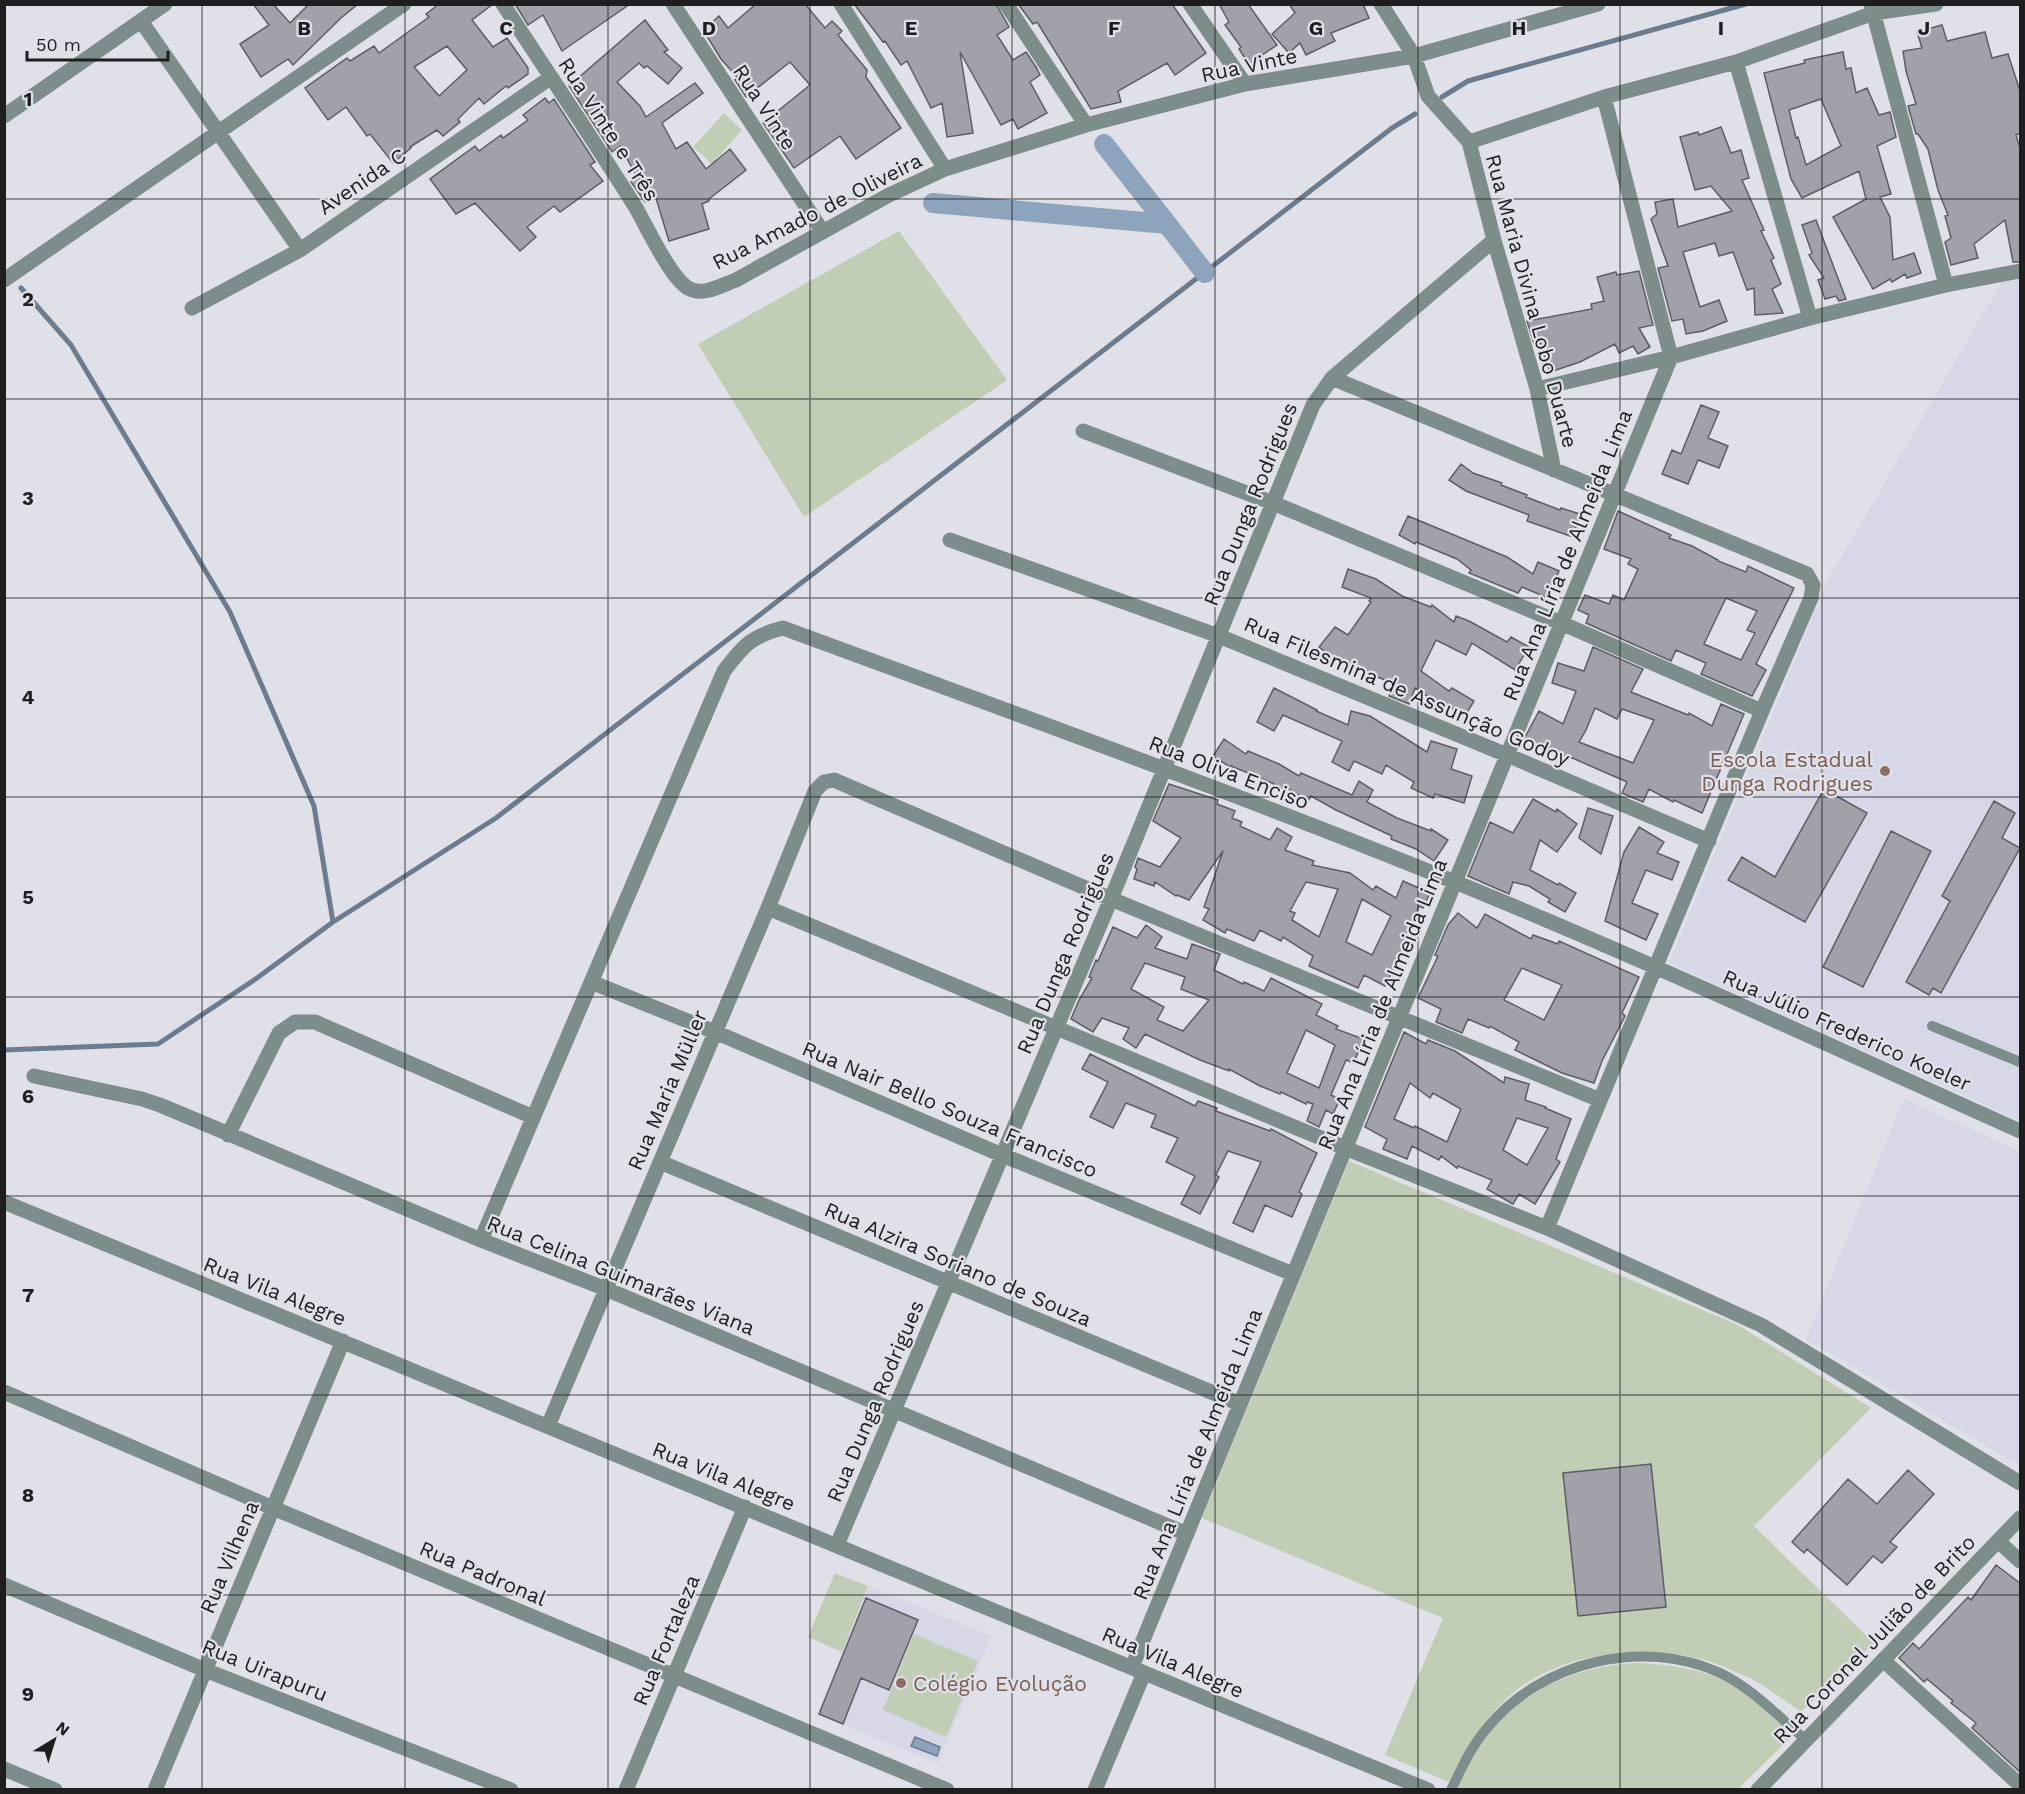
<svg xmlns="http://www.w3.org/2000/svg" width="2025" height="1794" viewBox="0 0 2025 1794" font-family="'Work Sans',sans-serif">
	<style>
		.built { fill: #d7d8e7 }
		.green { fill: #c1cdb4 }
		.water { fill: #8da4bc; stroke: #6c7c8e; stroke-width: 1.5 }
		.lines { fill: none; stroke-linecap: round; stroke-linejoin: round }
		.stream { stroke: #6c7c8e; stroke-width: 5 }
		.canal { stroke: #8da4bc; stroke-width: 20 }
		.building { fill: #a1a2a9; stroke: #5d5d64; stroke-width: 1.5; fill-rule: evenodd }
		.service { stroke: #7d8d8b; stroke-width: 10 }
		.minor { stroke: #7d8d8b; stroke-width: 15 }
		.tertiary { stroke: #7d8d8b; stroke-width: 15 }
		.grid { fill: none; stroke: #1e1e21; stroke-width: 1.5; stroke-opacity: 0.55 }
		.education-dot { fill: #8d6e63; stroke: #e0e1e8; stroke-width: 2 }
		.labels { text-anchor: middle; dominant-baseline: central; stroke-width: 4.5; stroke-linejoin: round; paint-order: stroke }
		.street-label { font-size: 21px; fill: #1e1e21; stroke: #e0e1e8 }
		.education-label { font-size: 21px; fill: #785e54; stroke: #e0e1e8; text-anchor: end }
		.grid-label { font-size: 20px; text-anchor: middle; font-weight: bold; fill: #1e1e21; stroke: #e0e1e8; stroke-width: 4.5; stroke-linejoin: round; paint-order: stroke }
	</style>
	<rect width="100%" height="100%" fill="#e0e1e8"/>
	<path class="built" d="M2020,276V1121L1669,963L1828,580L2002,281Z
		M1904,1098L2020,1152V1466L1806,1339Z
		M868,1586L992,1636L938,1764L817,1714Z"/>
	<path class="green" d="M724,113L742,130L712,164L693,147Z
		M899,231L1007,380L804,517L698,344Z
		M1349,1161L1738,1325L1871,1408L1754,1526L1874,1643L1801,1712C1783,1700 1763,1683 1743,1675C1729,1669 1712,1661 1696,1658C1632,1644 1551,1654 1503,1702C1480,1725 1463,1753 1449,1782L1385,1755L1443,1618L1202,1518Z
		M835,1573L868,1586L842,1652L808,1637Z
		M914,1634L978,1661L946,1737L883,1710Z
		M1635,1663C1710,1666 1741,1682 1792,1736L1738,1789L1456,1790C1466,1770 1475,1750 1489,1733C1524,1688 1580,1666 1635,1663Z"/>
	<path class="water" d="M915,1737L940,1747L937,1756L911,1746Z"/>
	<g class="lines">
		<path class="stream" d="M1442,97L1468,81L1746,4
			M21,288L71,345L230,612L314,806L333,922
			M4,1050L158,1044L257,978L333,922L496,818L1392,128L1415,114"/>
		<path class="canal" d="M1104,144L1167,224
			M933,203L1167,224L1205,273"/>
	</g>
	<path class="building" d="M253,4H273L290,23L309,4H358L341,18L293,65L288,59L261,77L240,44L269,25Z
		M439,4H493L472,20L493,47L507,38L528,68V74L508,88L506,86L484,104L479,98L458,119L460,122L443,136L437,130L410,147L411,148L393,163L370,134L367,136L346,107L328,120L305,88L347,58L350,61L374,46L379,53L429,17L426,14ZM447,46L467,70L439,96L414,67Z
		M515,4H630L562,51L543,15L528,25Z
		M756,4H805L825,28L832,21L842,31L838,35L867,70L866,77L901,128L856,159L840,136L794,168L763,123L810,85L790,62L746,97L735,80L738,78L721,59L703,30L719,16L728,28Z
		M854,4H996L1009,27L997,35L1013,60L1026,52L1036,67L1040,75L1030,82L1047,113L1018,129L1013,119L1001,125L960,52L973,133L947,137L942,103L931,108L907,61L901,65L885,41L883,42Z
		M1018,4H1172L1206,53L1175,75L1167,63L1118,91L1121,102L1091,109L1037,22L1033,24Z
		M1219,4H1248L1277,45L1249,64L1239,49L1241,47L1225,25L1229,22Z
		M1289,4H1363L1369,18L1331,33L1335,41L1306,55L1300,43L1289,53L1272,34L1295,13Z
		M645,20L668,50L664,52L682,68L668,84L647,66L644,68L639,63L617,82L640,106L646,117L695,83L703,93L662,123L676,149L687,142L706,169L730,149L746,170L709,199V201L702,204L709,229L669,241L655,195L645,202L631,182L637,177L620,146L612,152L569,86Z
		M1942,25L1947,41L1985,32L1992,58L2008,54L2020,91V133L2016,135L2020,148V262H2013L2005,220L1974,244L1978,258L1951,265L1945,242L1951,238L1945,216L1948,215L1938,190L1928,149L1918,134H1916L1908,106L1916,104L1906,71L1903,51L1922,48L1917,32Z
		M1843,52L1846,69L1851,68L1856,93L1867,88L1879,115L1890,112L1896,137L1877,146L1891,194L1880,197L1890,217L1893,260L1914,253L1921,273L1907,278L1905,274L1892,282L1890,279L1873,289L1833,217L1866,199L1859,171L1802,198L1791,179L1764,73L1805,63L1804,60ZM1821,99L1841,146L1806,165L1798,137L1796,138L1789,110Z
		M545,98L549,103L554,99L595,162L590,165L603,181L560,212L554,206L527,227L536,237L520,251L475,203L456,214L430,179L475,146L479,151L501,135L503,138L528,120L523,115Z
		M1721,127L1731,153L1741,150L1749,178L1742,180L1764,230L1761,231L1774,258L1771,260L1781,284L1772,289L1783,313L1755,315L1754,288L1747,290L1733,252L1719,256L1715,243L1683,252L1700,307L1719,300L1727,321L1703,331L1686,334L1683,319L1672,321L1658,268L1668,266L1651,219L1657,214L1655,202L1673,199L1678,227L1732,211L1711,186L1695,190L1680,137L1698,132L1699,135Z
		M1816,220L1836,273L1846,299L1839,301L1836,296L1825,299L1818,280L1824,278L1809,255L1812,253L1802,225Z
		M1639,271L1653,325L1639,328L1650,347L1638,354L1633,346L1619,353L1615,344L1580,362L1550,372L1540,343L1534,344L1527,321L1592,309L1591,304L1604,301L1597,277L1616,272L1617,275Z
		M1701,405L1719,412L1708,438L1728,446L1719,468L1698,460L1688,484L1662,474L1672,450L1681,454Z
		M1461,464L1473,473L1502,483L1501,485L1527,495L1526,497L1560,510L1561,508L1580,514L1573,537L1527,521L1529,515L1466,491L1449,480Z
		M1618,511L1671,535L1669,538L1692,546L1718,560V561L1746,572L1748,566L1794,588L1756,664L1766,670L1752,696L1701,674L1706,663L1676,650L1671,661L1586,623L1589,615L1578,610L1585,595L1609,604L1613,595L1624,600L1638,569L1628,564L1631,559L1604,549ZM1726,598L1757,611L1747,630L1755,633L1741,660L1704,644Z
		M1408,516L1507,557L1533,574L1538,562L1559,571L1548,598L1522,587L1518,593L1469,573L1471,570L1457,559L1416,542L1415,544L1399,535Z
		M1348,569L1376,579L1402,596L1431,607L1432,605L1454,622L1456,616L1469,621L1507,642L1511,637L1529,647L1515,670L1472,643L1466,655L1436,640L1421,671L1449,691L1452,688L1474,701L1465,716L1442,702L1440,705L1415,688L1409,704L1389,696L1394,684L1332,657L1319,647L1335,627L1348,635L1371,602L1369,601L1371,598L1342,587Z
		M1593,647L1643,669L1631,692L1688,715L1689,713L1712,726L1721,704L1744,714L1702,813L1674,800L1673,802L1649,789L1643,802L1622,793L1627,782L1570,757L1568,760L1545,746L1544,749L1524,739L1539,711L1563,724L1576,691L1552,683L1558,663L1584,671ZM1595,708L1617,719L1622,709L1654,720L1633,763L1579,742L1586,730Z
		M1274,688L1317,710L1316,711L1348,725L1351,711L1370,716L1427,752L1431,741L1457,749L1451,769L1472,776L1464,803L1435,794L1433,798L1411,788L1414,782L1386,765L1382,774L1354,761L1349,771L1332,762L1342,741L1283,715L1274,731L1257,722Z
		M1224,739L1246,754L1248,751L1279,764L1299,776L1301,773L1352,795L1359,781L1373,790L1367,802L1397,818L1431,831V829L1448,840L1434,861L1416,849L1391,839L1392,836L1336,810L1311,796L1308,801L1284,786L1282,789L1272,783L1231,766L1230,767L1213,756Z
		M1169,784L1218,800L1217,804L1235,811L1232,818L1242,822L1240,826L1270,840L1277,828L1292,837L1285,850L1314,861L1312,865L1350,873L1373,890L1376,886L1396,898L1403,881L1430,893L1423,908L1419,906L1409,933L1411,934L1385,986L1364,975L1358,988L1309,966L1313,956L1283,937L1281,941L1260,930L1254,941L1227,929L1225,933L1203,920L1209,909L1204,907L1223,851L1189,900L1177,895L1176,896L1155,882L1154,886L1134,879L1137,869L1135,867L1138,858L1160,867L1181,838L1153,821ZM1306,882L1338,889L1319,937L1292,920L1295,913L1290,911ZM1362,899L1391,916L1372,955L1346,942Z
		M1824,789L1867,813L1805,922L1728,880L1742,857L1775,877Z
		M1533,799L1556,812L1557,809L1577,824L1557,852L1540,840L1530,870L1558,885L1559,883L1576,893L1565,912L1548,902L1550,899L1529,886L1513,882L1509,894L1468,876L1490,822L1513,833Z
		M1994,801L2015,813L2002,838L2020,848L1941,993L1933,988L1929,995L1906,982L1950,901L1942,896Z
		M1588,808L1613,816L1601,854L1579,838Z
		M1639,827L1664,842L1657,853L1679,862L1672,880L1646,870L1632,903L1658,914L1646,940L1605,921L1624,852Z
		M1891,831L1931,851L1863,987L1823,967Z
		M1458,913L1477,928L1485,914L1531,939L1533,935L1558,944L1559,941L1639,977L1622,1013L1625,1016L1602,1061L1594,1083L1562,1073L1515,1050L1519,1042L1490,1026L1489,1028L1468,1019L1462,1033L1436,1022L1441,1009L1418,998L1438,956L1435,955L1448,925ZM1522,968L1562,985L1544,1020L1504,1000Z
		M1146,925L1162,937L1155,948L1187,959L1192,944L1220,954L1214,970L1243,984L1244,982L1264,991L1271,978L1322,1004L1316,1015L1338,1026L1336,1029L1363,1039L1354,1063L1346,1060L1331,1095L1340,1099L1333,1114L1326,1110L1319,1127L1307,1121L1313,1104L1307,1102L1306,1104L1281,1092L1280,1094L1260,1086L1229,1069V1071L1200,1060L1145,1034L1136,1048L1123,1039L1129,1028L1102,1018L1093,1032L1071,1019L1079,1000L1092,978L1089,977L1096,960L1098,961L1113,927L1137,938ZM1145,963L1185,977L1181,989L1209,1000L1183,1031L1157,1020L1164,1007L1131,989ZM1306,1030L1335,1045L1319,1088L1287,1073Z
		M1404,1032L1426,1044L1428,1040L1455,1051L1504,1083L1505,1077L1529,1084L1525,1100L1546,1107L1545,1108L1571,1119L1556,1159L1560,1162L1535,1204L1519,1194L1513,1204L1511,1203L1487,1189L1492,1180L1458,1166L1457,1168L1441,1156L1439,1160L1412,1146L1407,1159L1383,1149L1387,1139L1365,1127ZM1410,1083L1430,1098L1433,1093L1461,1109L1447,1142L1415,1126L1414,1128L1394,1119ZM1517,1118L1548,1128L1527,1165L1503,1150Z
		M1090,1054L1195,1106L1198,1101L1217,1108L1216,1111L1270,1131L1271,1129L1317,1153L1299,1192L1302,1194L1292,1217L1265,1205L1253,1232L1233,1223L1261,1162L1228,1151L1216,1175L1219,1177L1200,1214L1181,1204L1195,1176L1166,1162L1178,1138L1151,1127L1156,1115L1126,1103L1113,1128L1090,1117L1108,1082L1082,1069Z
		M1651,1464L1666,1607L1578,1616L1563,1473Z
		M1908,1470L1934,1494L1890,1542L1897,1547L1882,1563L1873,1556L1847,1585L1807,1549L1804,1553L1792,1542L1848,1479L1877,1504Z
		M1996,1565L2020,1583V1772L1972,1728L1976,1723L1951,1703L1953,1701L1927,1679L1924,1682L1899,1658L1913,1643L1919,1649L1968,1597L1971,1600Z
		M866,1598L918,1620L889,1690L861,1678L843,1724L819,1714Z"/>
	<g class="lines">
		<path class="service" d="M1932,1026L2020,1062
			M1451,1790C1462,1767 1472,1745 1488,1727C1541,1662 1643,1637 1720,1673C1752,1688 1779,1717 1806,1740"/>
		<path class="minor" d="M503,4C547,72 593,139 636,208C647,227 670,277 688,288C702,297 722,285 736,280L889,195L945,169L1086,125L1245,84L1414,56L1598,4
			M673,4L823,232
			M841,4L945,169
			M1006,4L1086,125
			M1190,4L1245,84
			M1381,4L1414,56L1428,96L1469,142L1494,240L1537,389L1554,470
			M1871,4L1946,285
			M141,21L300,250
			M1736,62L1810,318
			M1604,97L1671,357
			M4,116L165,4
			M1469,142L1604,97L1736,62L1874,13L1936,4
			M4,280L404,4
			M192,308L300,250L550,78
			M1332,378L1807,574L1813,585L1811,598L1762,711L1547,1228
			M1537,389L1671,357L1810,318L1946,285L2020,271
			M1083,431L1273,503L1561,623L1762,711
			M950,540L1219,636L1507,755L1709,841
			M768,908L1345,1148L1547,1228L1761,1325L2020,1483
			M591,982L715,1032L1002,1155L1293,1274
			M34,1076L142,1099L160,1105L481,1240L606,1289L1187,1534
			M228,1135L279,1033L295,1022H315L533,1117
			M660,1162L1240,1404
			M4,1202L1428,1790
			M481,1240L724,671C743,646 751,636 783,628C1008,711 1233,792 1455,882C1646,960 1833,1047 2020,1131
			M4,1392L273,1508L947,1790
			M548,1426L768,908L815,791L824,782L834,780L1111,899L1600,1100
			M1998,1541L2020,1561
			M837,1545L1111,899L1313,405L1332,378L1494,240
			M4,1585L205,1670L511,1790
			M1883,1660L2020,1785
			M1132,1667L1671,357
			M4,1769L55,1790
			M155,1790L343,1341
			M626,1790L745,1507
			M1095,1790L1144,1673"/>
		<path class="tertiary" d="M1758,1790L2020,1518"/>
	</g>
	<path class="grid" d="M202,4V1790M405,4V1790M608,4V1790M810,4V1790M1012,4V1790M1215,4V1790M1418,4V1790M1620,4V1790M1822,4V1790M4,199H2020M4,399H2020M4,598H2020M4,797H2020M4,997H2020M4,1196H2020M4,1395H2020M4,1595H2020"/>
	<g class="education-dot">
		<circle cx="1885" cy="771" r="6"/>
		<circle cx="901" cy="1683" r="6"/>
	</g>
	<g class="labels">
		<g class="street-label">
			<text transform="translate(1249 65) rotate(-12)">Rua Vinte</text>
			<text transform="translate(765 107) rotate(57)">Rua Vinte</text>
			<text transform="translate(609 129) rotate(57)">Rua Vinte e Três</text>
			<text transform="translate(362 181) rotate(-34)">Avenida C</text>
			<text transform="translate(817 211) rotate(-27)">Rua Amado de Oliveira</text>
			<text transform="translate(1532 301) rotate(75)">Rua Maria Divina Lobo Duarte</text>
			<text transform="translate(1250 504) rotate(-68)">Rua Dunga Rodrigues</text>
			<text transform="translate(1567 555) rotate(-68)">Rua Ana Líria de Almeida Lima</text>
			<text transform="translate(1407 691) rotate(23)">Rua Filesmina de Assunção Godoy</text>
			<text transform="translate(1229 772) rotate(21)">Rua Oliva Enciso</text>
			<text transform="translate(1065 953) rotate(-67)">Rua Dunga Rodrigues</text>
			<text transform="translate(1382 1004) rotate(-68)">Rua Ana Líria de Almeida Lima</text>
			<text transform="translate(1847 1030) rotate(24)">Rua Júlio Frederico Koeler</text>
			<text transform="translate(667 1090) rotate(-67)">Rua Maria Müller</text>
			<text transform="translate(950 1109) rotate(23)">Rua Nair Bello Souza Francisco</text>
			<text transform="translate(958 1264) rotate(23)">Rua Alzira Soriano de Souza</text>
			<text transform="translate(621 1275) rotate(22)">Rua Celina Guimarães Viana</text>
			<text transform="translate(275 1291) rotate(22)">Rua Vila Alegre</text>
			<text transform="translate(875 1401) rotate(-67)">Rua Dunga Rodrigues</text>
			<text transform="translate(1197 1454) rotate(-68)">Rua Ana Líria de Almeida Lima</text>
			<text transform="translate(724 1476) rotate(22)">Rua Vila Alegre</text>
			<text transform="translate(229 1557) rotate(-67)">Rua Vilhena</text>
			<text transform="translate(483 1573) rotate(23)">Rua Padronal</text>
			<text transform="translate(1874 1639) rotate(-46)">Rua Coronel Julião de Brito</text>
			<text transform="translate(666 1640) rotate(-67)">Rua Fortaleza</text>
			<text transform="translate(1173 1662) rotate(23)">Rua Vila Alegre</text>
			<text transform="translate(265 1670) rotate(22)">Rua Uirapuru</text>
		</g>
		<g class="education-label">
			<text x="1873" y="759">Escola Estadual<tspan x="1873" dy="24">Dunga Rodrigues</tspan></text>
			<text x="913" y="1683" text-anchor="start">Colégio Evolução</text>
		</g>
	</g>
	<g class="grid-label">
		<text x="304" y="35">B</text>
		<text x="506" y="35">C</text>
		<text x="709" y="35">D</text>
		<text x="911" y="35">E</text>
		<text x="1114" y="35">F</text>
		<text x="1316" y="35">G</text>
		<text x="1519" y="35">H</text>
		<text x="1721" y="35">I</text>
		<text x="1924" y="35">J</text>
		<text x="28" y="106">1</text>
		<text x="28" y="306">2</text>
		<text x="28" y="505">3</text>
		<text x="28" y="704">4</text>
		<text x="28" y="904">5</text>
		<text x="28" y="1103">6</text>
		<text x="28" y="1302">7</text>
		<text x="28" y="1502">8</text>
		<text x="28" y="1701">9</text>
	</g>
	<rect width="2025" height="1794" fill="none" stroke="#1e1e21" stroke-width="12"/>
	<g transform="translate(54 1740) rotate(38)" stroke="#e0e1e8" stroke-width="4.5" paint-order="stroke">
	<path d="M0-4.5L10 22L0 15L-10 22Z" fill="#1e1e21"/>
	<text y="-9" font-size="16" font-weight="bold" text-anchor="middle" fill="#1e1e21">N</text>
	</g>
	<path d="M27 51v9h141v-9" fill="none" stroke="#1e1e21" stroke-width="3"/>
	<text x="36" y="51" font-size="18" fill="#1e1e21" stroke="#e0e1e8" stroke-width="4.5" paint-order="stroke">50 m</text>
</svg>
